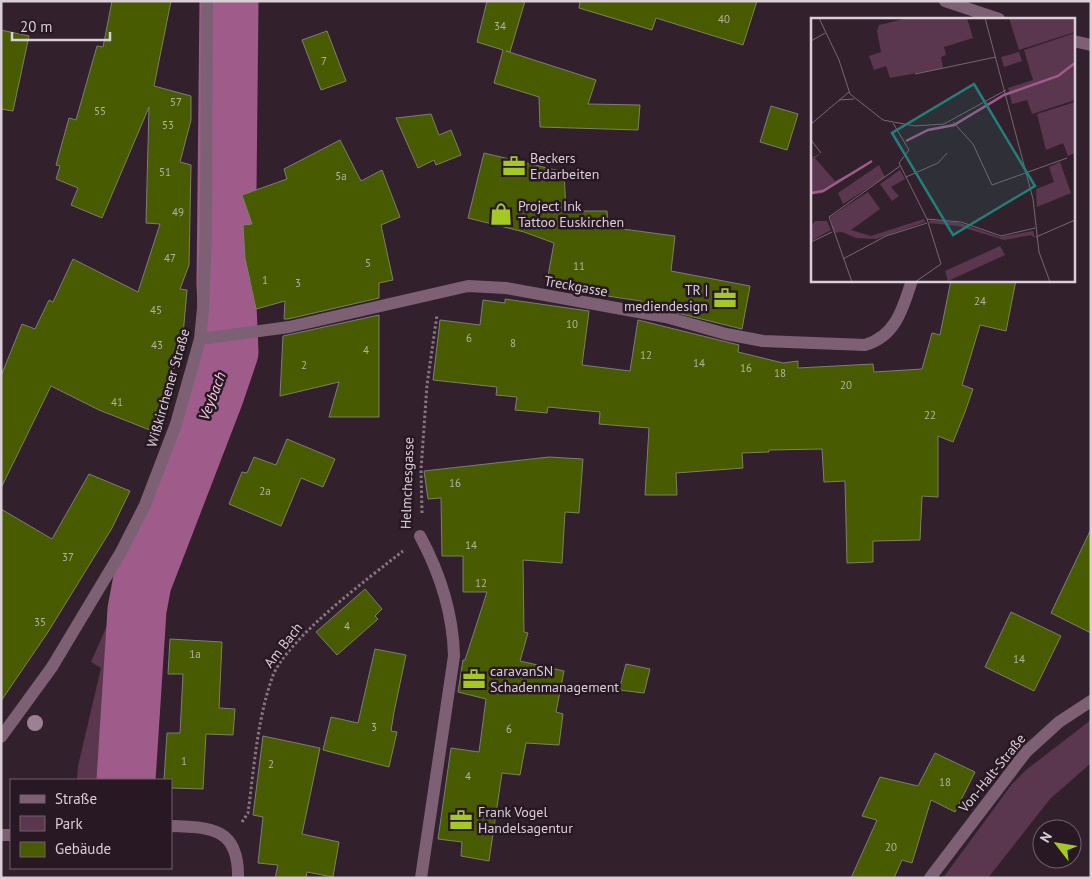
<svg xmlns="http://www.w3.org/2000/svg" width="1092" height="879" viewBox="0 0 1092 879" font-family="'PT Sans',sans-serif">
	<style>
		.green { fill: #5b364f }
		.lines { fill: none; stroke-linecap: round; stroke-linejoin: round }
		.river { stroke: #9f5b8a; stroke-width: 59 }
		.building { fill: #495b00; stroke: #7a806b }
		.path { stroke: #867781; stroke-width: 3; stroke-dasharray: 2.5 2.5; stroke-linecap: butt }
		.minor { stroke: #7e6074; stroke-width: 12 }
		.tree { fill: #9d8093 }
		.labels { text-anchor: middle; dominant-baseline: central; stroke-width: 5; stroke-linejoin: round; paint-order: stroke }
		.number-label { font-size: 11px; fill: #b6b2a1 }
		.poi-label { font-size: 14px; fill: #dbcfd7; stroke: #281823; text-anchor: start }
		.street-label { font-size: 14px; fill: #dbcfd7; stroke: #281823 }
		.water-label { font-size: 15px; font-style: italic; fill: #f4cce5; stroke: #281823 }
		.inset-river { fill: none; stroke: #9f5b8a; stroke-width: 2.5 }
		.inset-road { fill: none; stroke: #766771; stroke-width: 1 }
		.view { fill: #237f78; fill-opacity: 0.15; stroke: #237f78; stroke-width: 2.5 }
		.inset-edge { fill: none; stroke: #dbcfd7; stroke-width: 2.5 }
	</style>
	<rect width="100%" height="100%" fill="#32212d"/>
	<path class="green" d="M109,621L119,625L128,636L117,780H77L78,766L101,668L91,662Z
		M1091,720V763L1050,799L988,878H943L1012,784L1026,770Z"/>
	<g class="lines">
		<path class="river" d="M126,780L137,610L142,583L214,396L229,352L226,283L229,1"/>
	</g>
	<path class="building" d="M112,1H171L154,86L191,96V120L180,162L191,165L189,265L180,289L187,290L182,346L160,406L164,407L155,432L99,410L51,386L1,488V376L22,324L35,329L49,300L53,302L73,259L138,292L160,224L146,223L149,107L102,218L71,205L78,188L56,179L60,166L56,165L69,118L76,120L97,46L103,47Z
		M487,1H525L510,52L506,51L596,80L588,104L640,105L638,130L540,127L539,97L494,83L503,50L477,42Z
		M580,1H757L743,45L656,18L652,30L579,8Z
		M1,30L29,36L13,111L1,109Z
		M327,31L346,81L321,90L302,40Z
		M771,106L798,114L787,150L760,142Z
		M431,114L439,135L451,130L461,155L436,165L434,160L418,168L396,118Z
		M340,140L361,181L382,170L400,217L381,225L393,280L379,283V298L288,319H284L285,301L256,309L245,258L243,225L252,224L242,195L287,179L284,169Z
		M484,153L564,172L566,211H607L608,227L675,236L671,271L750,286L742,329L641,304V301L546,287L554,243L524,232L468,218Z
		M951,280H1016L1006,331L980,325L962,385L973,389L965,412L953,442L938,436V497L922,496L920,540L873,541V562L847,563L845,481L824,482L822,449L769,450V452L742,453L743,468L676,473L677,495H645L649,428L599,424L600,412L548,407L547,413L515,410L517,397L496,395L497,387L433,380L440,320L480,325L483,300L505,303V299L589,311L582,365L630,371L638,320L739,345L738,352L783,363L798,361V368L873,364L874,372L922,369L932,333L940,335Z
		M379,315V417H329L339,382L280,396L283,336Z
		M287,439L335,459L323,487L301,478L281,526L229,504L242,472L247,473L254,457L276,465Z
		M549,457L583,459L579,513L565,512L562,563L523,560L524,632L528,633L520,661L564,671L556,712L563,714L559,745L526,743L520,775L502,773L489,861L461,856L462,842L438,839L451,748L479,752L486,699L458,692L463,660H465L487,592H463V556H442L441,498L428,499L424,471Z
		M89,474L130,491L112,528L48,632L1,701V509L52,539Z
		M1091,529V633L1051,613Z
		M365,589L382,609L375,616L378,619L337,655L316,632Z
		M1011,612L1061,636L1034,691L985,667Z
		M170,639L222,642L219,708L235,709L233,735L206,734L203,789L171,788V780H164L167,733H180L183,674H168Z
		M375,649L406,655L394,712L391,731L397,732L389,767L323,750L331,717L358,723Z
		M626,664L650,669L644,693L619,690Z
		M263,736L320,748L302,834L339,842L333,877L307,872L306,878H275L278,865L258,863L263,817L253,815Z
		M935,753L975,772L955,812L931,800L912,863L902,860L894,878H851L877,820L862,816L880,777L918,786Z"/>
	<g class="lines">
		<path class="path" d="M422,513L421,470L427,385L437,315
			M242,822L248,813C254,769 257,721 272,678C285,640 370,577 403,551"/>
		<path class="minor" d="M945,1L999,19
			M1073,41L1091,45
			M200,339L289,327L468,286L506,288L666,317L726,334L763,341L865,345C896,336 903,308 912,280
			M420,536C441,575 453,613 454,656L421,878
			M1,737L52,667L121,552L145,505L176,424L200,339L203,308L206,233L207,1
			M171,826C213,827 239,829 238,878
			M1,835H11
			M930,878L1026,752L1059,722L1091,701"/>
	</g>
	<circle class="tree" cx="35" cy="723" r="8"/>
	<defs>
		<symbol id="office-bare" viewBox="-9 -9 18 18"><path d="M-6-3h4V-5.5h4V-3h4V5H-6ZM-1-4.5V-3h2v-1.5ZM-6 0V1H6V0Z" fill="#a5c823" stroke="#281823" stroke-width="2.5" paint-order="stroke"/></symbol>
		<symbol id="shop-bare" viewBox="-9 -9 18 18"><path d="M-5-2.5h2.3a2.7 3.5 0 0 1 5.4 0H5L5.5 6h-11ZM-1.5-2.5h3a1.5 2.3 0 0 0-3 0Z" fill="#a5c823" stroke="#281823" stroke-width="2.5" paint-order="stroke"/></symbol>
	</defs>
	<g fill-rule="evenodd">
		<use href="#office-bare" x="498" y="150" width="32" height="32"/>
		<use href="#shop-bare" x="485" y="198" width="32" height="32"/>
		<use href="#office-bare" x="709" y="282" width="32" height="32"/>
		<use href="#office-bare" x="458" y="663" width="32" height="32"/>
		<use href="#office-bare" x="445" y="804" width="32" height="32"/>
	</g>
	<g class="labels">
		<g class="number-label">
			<text x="724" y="19">40</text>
			<text x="500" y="26">34</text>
			<text x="324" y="61">7</text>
			<text x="176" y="102">57</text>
			<text x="100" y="111">55</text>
			<text x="168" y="125">53</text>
			<text x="165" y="172">51</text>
			<text x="341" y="176">5a</text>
			<text x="178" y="212">49</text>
			<text x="170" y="258">47</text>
			<text x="368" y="263">5</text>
			<text x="579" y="266">11</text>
			<text x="265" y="280">1</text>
			<text x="298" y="283">3</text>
			<text x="980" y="301">24</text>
			<text x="156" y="310">45</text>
			<text x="572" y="324">10</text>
			<text x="469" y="338">6</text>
			<text x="513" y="343">8</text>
			<text x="157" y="345">43</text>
			<text x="366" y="350">4</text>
			<text x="646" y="355">12</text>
			<text x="699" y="363">14</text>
			<text x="304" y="365">2</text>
			<text x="746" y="368">16</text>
			<text x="780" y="373">18</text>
			<text x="846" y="385">20</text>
			<text x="117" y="402">41</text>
			<text x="930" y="415">22</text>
			<text x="455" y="483">16</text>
			<text x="265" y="491">2a</text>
			<text x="471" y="545">14</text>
			<text x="68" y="557">37</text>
			<text x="481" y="583">12</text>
			<text x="40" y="622">35</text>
			<text x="347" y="626">4</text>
			<text x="195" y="654">1a</text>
			<text x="1019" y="659">14</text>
			<text x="374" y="727">3</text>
			<text x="509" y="729">6</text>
			<text x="184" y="761">1</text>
			<text x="271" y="764">2</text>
			<text x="468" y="776">4</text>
			<text x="945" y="782">18</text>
			<text x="891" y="847">20</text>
		</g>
		<g class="poi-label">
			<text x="530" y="158">Beckers<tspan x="530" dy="16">Erdarbeiten</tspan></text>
			<text x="518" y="206">Project Ink<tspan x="518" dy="16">Tattoo Euskirchen</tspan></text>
			<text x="708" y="290" text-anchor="end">TR |<tspan x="708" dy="16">mediendesign</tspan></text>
			<text x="490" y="671">caravanSN<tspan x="490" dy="16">Schadenmanagement</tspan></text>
			<text x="478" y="812">Frank Vogel<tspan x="478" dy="16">Handelsagentur</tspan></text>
		</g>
		<g class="street-label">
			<text transform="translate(576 286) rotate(10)">Treckgasse</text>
			<text transform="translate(168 388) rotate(-74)">Wißkirchener Straße</text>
			<text transform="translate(407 483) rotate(-88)">Helmchesgasse</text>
			<text transform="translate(283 645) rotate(-52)">Am Bach</text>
			<text transform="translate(992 773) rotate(-51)">Von-Halt-Straße</text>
		</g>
		<g class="water-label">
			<text transform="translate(212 396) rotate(-69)">Veybach</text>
		</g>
	</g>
	<g transform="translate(811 18)">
		<rect width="264" height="264" fill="#32212d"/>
		<path d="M97,0H156L162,20L133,29L135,37L130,39L132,50L79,60L75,48L63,52L58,38L70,34L66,13L68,7ZM198,0H264V14L208,32ZM264,15V82L221,96L216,82L201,86L197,70L222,62L213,32ZM208,34L211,43L193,49L190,39ZM264,84V135L257,138L252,125L235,132L226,96ZM10,135L4,140L24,163L62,144L11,175L0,177V140ZM249,144L260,175L226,189L225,171L243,164L238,149ZM68,147L74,159L32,186L27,175ZM89,152L94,161L80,169L88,178L81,183L69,166ZM57,174L69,191L40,212L60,218L113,201L114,204L65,221L45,220L31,214L23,215L19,199ZM119,202L146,204L189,219L222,213L224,220L220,217L193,222L147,208L118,205ZM4,203H16L20,212L0,223V208ZM189,228L194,237L137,263L134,253Z" fill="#5b364f"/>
		<path class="inset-river" d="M95,123L117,112L143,107L193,77L247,58L264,45M0,175L12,173L61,143"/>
		<path class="inset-road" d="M8,0L28,42L39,76L72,102L104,108L133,106L195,72M174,0L222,181L228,234L239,264M0,23L14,15M104,56L185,39M28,82L43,81M142,104L162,126L181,167L256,140M82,105L98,132L88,145L116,201L130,246L104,264M0,106L38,74M0,122L10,135M95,159L127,145L136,135M116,201L150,204L190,218L224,210M225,219L264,202M0,224L21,214M32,241L75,218L116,205M41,264L18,199L89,148"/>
		<path class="view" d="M163,66L224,168L142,217L81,115Z"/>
		<rect width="264" height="264" class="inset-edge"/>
	</g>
	<rect width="1092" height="879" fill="none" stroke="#dbcfd7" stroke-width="5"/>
	<rect x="10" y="779" width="162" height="90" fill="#281823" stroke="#70616b"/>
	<rect x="20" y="795" width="25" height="8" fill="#7e6074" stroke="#70616b"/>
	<text x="55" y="804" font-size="15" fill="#dbcfd7">Straße</text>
	<rect x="20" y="816" width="25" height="15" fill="#5b364f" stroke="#70616b"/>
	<text x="55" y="829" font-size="15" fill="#dbcfd7">Park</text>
	<rect x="20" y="842" width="25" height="15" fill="#495b00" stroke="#70616b"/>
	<text x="55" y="854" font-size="15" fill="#dbcfd7">Gebäude</text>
	<g transform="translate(1057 844) rotate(301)"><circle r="24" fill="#281823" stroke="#70616b"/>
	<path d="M0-4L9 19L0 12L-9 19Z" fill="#a5c823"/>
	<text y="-8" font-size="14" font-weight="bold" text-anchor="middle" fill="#dbcfd7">N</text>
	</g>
	<path d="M12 32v8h98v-8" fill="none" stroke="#dbcfd7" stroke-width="2.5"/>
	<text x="20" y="32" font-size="15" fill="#dbcfd7" stroke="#281823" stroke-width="4" paint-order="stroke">20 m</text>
</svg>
